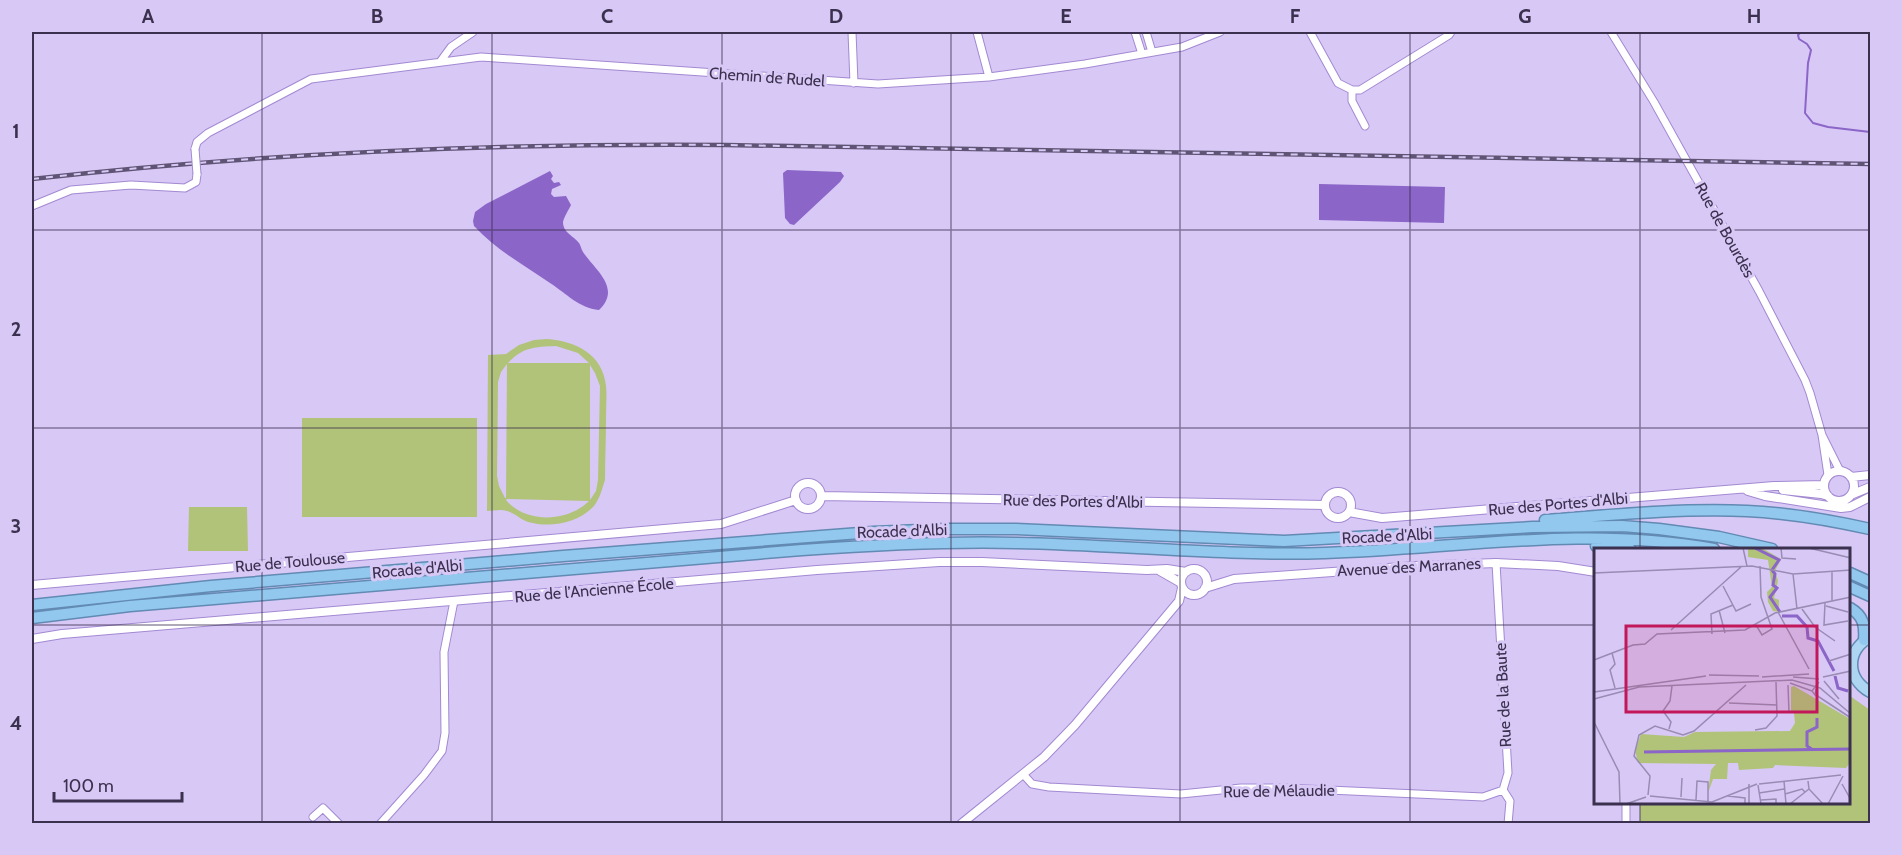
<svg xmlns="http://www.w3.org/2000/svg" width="1902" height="855" viewBox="0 0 1902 855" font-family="Cabin,sans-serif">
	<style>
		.green { fill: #b1c378; fill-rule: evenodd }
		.water { fill: #8b65c7 }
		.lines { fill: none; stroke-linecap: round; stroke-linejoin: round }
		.stream { stroke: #8b65c7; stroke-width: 2 }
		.minor-casing { stroke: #a389d2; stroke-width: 9 }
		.tertiary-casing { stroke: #a389d2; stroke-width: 10 }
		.primary-casing { stroke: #628ab3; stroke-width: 13 }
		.trunk-casing { stroke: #628ab3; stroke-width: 13 }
		.minor { stroke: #fff; stroke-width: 7 }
		.tertiary { stroke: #fff; stroke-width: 8 }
		.primary { stroke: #add6f2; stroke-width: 10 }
		.trunk { stroke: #92c8ee; stroke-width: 10 }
		.rail-casing { stroke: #605475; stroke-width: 4.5 }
		.rail { stroke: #d7c8f6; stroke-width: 2; stroke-dasharray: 7; stroke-linecap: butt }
		.minor-bridge-casing { stroke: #a389d2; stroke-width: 9; stroke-linecap: butt }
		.minor-bridge { stroke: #fff; stroke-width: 7 }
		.grid { fill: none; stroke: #3b304e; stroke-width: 1.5; stroke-opacity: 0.55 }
		.labels { text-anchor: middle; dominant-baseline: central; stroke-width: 6; stroke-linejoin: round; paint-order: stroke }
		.street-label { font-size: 16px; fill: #3b304e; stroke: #d7c8f6 }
		.inset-river { fill: none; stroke: #8b65c7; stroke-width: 3 }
		.inset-road { fill: none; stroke: #998bb3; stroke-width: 1.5 }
		.view { fill: #c2185b; fill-opacity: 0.15; stroke: #c2185b; stroke-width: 3 }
		.inset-edge { fill: none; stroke: #3b304e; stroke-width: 3 }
		.neatline { fill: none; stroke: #3b304e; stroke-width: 2 }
		.grid-label { font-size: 20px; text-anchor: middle; font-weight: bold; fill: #3b304e }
	</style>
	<rect width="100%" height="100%" fill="#d7c8f6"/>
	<path class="green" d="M547,339C575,341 603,354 606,386C607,397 606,408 606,419C606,439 605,459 605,480C602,489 600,498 594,506C577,524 550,528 528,522C520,519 514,513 507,511C501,509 493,511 487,511L488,355L506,354L519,345L534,340ZM556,346L578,353L589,363H508C523,347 534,347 556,346ZM507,364L506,498H505L499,486L497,476L498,382L501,372ZM590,365L595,373L600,386L598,480L596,491L590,500ZM506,500L507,499L589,501C568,522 526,524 506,500Z
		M302,418H477V517H302Z
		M189,507H247L248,551H188Z
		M1850,696L1870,710V823H1640V803L1850,802Z"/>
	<path class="water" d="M787,170L841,172L844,176L840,182L794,225L790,224L785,218L783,173Z
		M550,171L553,176L551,179L554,183L559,182L561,185L552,189L551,194L554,197L566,196L571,205C569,209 564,217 563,222C563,233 574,236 579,243C581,246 581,249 583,252C595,270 622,288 599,310C579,308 567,294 550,283C524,265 496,250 474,226L473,221L475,212L486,204Z
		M1319,184L1445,187L1444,223L1319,220Z"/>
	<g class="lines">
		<path class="stream" d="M1801,32L1798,35L1799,39L1807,44L1811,50L1808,63L1805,113L1813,123L1828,127L1870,132"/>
		<defs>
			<path id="minor" d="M852,32L854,83
				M977,32L989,77
				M1135,32L1142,54
				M1146,32L1152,52
				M1310,32L1338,83L1352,90H1360L1449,35L1451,32
				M1611,32L1654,102L1759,291L1805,380L1810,393L1822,435
				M440,62L451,47L473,32
				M1352,90V101L1365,126
				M195,149L197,142L208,133L311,79L481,57L878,84L989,77L1085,64L1182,47L1220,32
				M32,206L71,190L131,185L185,188L196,182L197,174
				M1828,475L1822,435L1840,471
				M1496,563L1508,773L1503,790
				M1023,774L1032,784L1049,787L1181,794L1241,788H1285L1483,797L1503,790
				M1503,790L1510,801L1508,824
				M1626,802V824
				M313,817L323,808L339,824
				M380,824L424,775L442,751L445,733L444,652L454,601"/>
			<path id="tertiary" d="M1824 486a15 15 0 1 1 30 0a15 15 0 1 1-30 0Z
				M1851,477L1870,475
				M795 496a13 13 0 1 1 26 0a13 13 0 1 1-26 0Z
				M1783,490L1821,494L1828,496
				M1748,491L1765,496L1841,508L1850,507L1870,497
				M1325 505a13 13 0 1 1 26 0a13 13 0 1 1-26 0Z
				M1853,494L1870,487
				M822,496L1325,505
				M1349,512L1382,518L1774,486L1824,485
				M1181 582a13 13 0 1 1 26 0a13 13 0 1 1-26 0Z
				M1160,571L1181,583
				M32,585L721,524L796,500
				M1205,588L1234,579L1416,566L1496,563L1558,566L1596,572
				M32,639L62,634L817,570L939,562H982L1147,570L1167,569L1186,572
				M961,824L1044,757L1075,725L1179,601L1182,588"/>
			<path id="primary" d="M1870,637C1846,651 1846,678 1870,692"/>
			<path id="trunk" d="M1545,520C1610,515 1682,508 1747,511C1789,513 1830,520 1870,529
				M1596,546L1630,549
				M1850,573L1870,582
				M1850,587L1870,596
				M32,605L211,586L563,556L873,532L945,529H1016L1284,541L1533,527L1622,526L1659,529L1719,537L1772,549
				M1850,608C1864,616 1865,626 1864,640
				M32,618L130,606L802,550C874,545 945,541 1017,543C1120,545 1222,556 1325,553C1454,549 1585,525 1714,549"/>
		</defs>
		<use href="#minor" class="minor-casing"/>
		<use href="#tertiary" class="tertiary-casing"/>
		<use href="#primary" class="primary-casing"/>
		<use href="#trunk" class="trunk-casing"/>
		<use href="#minor" class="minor"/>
		<use href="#tertiary" class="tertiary"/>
		<use href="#primary" class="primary"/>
		<use href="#trunk" class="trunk"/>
		<defs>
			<path id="rail" d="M32,179C263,153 494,143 726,145L1870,164"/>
		</defs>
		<use href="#rail" class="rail-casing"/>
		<use href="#rail" class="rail"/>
		<defs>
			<path id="minor-bridge" d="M195,149L197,174"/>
		</defs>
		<use href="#minor-bridge" class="minor-bridge-casing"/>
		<use href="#minor-bridge" class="minor-bridge"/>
	</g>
	<path class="grid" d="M262,32V824M492,32V824M722,32V824M951,32V824M1180,32V824M1410,32V824M1640,32V549M32,230H1870M32,428H1870M32,625H1596M1850,625H1870M1640,802V824"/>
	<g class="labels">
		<g class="street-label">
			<text transform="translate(767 77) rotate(4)">Chemin de Rudel</text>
			<text transform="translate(1725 230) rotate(61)">Rue de Bourdès</text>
			<text transform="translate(1073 501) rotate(1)">Rue des Portes d'Albi</text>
			<text transform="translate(1558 504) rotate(-5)">Rue des Portes d'Albi</text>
			<text transform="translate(902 531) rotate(-2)">Rocade d'Albi</text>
			<text transform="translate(1387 536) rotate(-3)">Rocade d'Albi</text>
			<text transform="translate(290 562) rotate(-5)">Rue de Toulouse</text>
			<text transform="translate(1409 567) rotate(-3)">Avenue des Marranes</text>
			<text transform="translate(417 569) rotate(-5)">Rocade d'Albi</text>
			<text transform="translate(594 590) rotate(-5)">Rue de l’Ancienne École</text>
			<text transform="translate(1503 695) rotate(-93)">Rue de la Baute</text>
			<text transform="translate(1279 791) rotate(-1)">Rue de Mélaudie</text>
		</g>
	</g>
	<g transform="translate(1594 548)">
		<rect width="256" height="256" fill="#d7c8f6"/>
		<path d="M154,0H168L187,11L181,23L184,33L180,50L185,52V64L179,63L174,54L173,44L178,39L174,12L154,9ZM200,138L256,171V215L252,220L181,217L179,220L145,222L144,215H134L133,231H119L114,245L117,222L122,216L44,215L41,202L47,186L90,189L101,184L196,183L201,175L200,165H197V139Z" fill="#b1c378"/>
		<path class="inset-river" d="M161,0L185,12L178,22L181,26L179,37L183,40L176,49L186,64M188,68H203L213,79L214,90L224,93L240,123M241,128L244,140L254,143M219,202L213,198V184L223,179V170M50,204L257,201"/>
		<path class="inset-road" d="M149,0L153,18M187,0L188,10L202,11M215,0L257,10M0,25L158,18L199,26L257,22M199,26L203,61M129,38L142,63L157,56M238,53V23M231,55L230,77L254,73M232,58L254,64M208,61L221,79L241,93M125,62L131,85M184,64L215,121M162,77L168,87L178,81L167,49L166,18M77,82L147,19M118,86L117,66L139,57M18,105L21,116L16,122L21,140M0,112L39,97L51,96L63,86L151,82L181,65L257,49M235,113L257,106M115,127L165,128M168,129L215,126M199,129L225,131M229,129L257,123M230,133L245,151M196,135L218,143M194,137L195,165M222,141L221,147L218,143L225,134M0,144L112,128M222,147L257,170M0,151L45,139L198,132L226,140L257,166M135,155L183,157M0,174L25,224L26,256M75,181L77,174L69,163L76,153L78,138M161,182L172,180L183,168L182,134M190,233L192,256M214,233L215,241L229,256M155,236V256M165,236L247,227M248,236L257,252M164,237L167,256M165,245L190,241M191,246L208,241L211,244M54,247L56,228L40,208L45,187L61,178L89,187L100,183L152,137M56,248L118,254L163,236M134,248L151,250V256M87,249L88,230M102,252L103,233L114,234V256M167,252L182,251V256M32,256L52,249M85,256H106M196,256L215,241M234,256L249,228"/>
		<path class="view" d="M32,78H223V164H32Z"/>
		<rect width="256" height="256" class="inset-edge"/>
	</g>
	<rect width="1902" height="855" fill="none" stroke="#d7c8f6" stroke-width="66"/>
	<path d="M54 792v9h128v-9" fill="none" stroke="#3b304e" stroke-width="3"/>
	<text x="63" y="792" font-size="18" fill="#3b304e" stroke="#d7c8f6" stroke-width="4.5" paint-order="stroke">100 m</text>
	<rect x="33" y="33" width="1836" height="789" class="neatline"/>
	<g class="grid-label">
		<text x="148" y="23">A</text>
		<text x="377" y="23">B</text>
		<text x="607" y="23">C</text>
		<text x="836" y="23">D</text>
		<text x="1066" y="23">E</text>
		<text x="1295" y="23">F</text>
		<text x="1525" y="23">G</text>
		<text x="1754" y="23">H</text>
		<text x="16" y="138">1</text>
		<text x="16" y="336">2</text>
		<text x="16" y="533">3</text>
		<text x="16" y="730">4</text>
	</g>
</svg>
